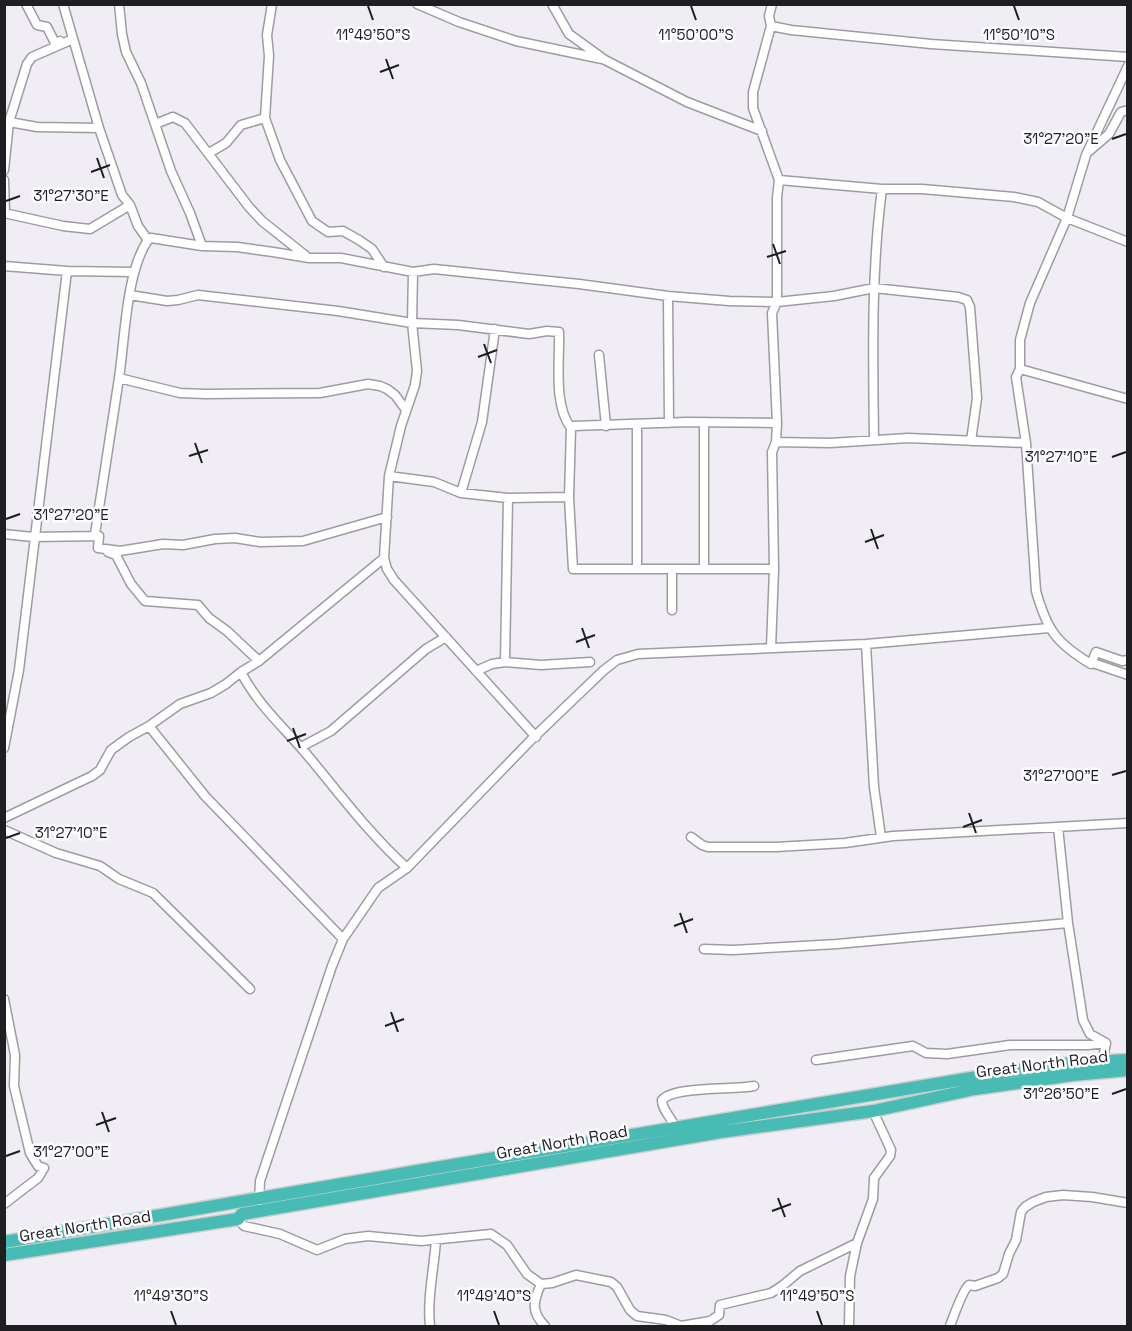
<svg xmlns="http://www.w3.org/2000/svg" width="1132" height="1331" viewBox="0 0 1132 1331" font-family="'Space Grotesk',sans-serif">
	<style>
		.lines { fill: none; stroke-linecap: round; stroke-linejoin: round }
		.minor-casing { stroke: #9e9ca1; stroke-width: 11 }
		.highway-casing { stroke: #cecece; stroke-width: 15 }
		.minor { stroke: #fff; stroke-width: 8 }
		.highway { stroke: #49bbb5; stroke-width: 12 }
		.ticks { fill: none; stroke: #1f1f21; stroke-width: 2 }
		.labels { text-anchor: middle; dominant-baseline: central; stroke-width: 5; stroke-linejoin: round; paint-order: stroke }
		.street-label { font-size: 16px; fill: #1f1f21; stroke: #fdfcff }
		.ticks-label { font-size: 15px; text-anchor: middle; fill: #1f1f21; stroke: #fdfcff; stroke-width: 5; stroke-linejoin: round; paint-order: stroke }
	</style>
	<rect width="100%" height="100%" fill="#f0eef4"/>
	<g class="lines">
		<defs>
			<path id="minor" d="M26,4L37,25L47,27L55,43L60,41
				M63,4L99,128L122,195L130,205L138,226L148,240
				M119,4L122,34L126,52L141,83L171,171L190,213L202,246
				M272,4L267,35L269,56L265,118L280,160L312,221L328,232L343,231L359,240L372,249L384,267
				M417,4L459,22L516,41L602,59
				M552,4L569,34L605,60L687,102L762,131
				M771,26L791,30L931,44L1128,57
				M1128,66L1086,155L1067,218L1030,303L1020,340V369L1016,377L1026,443L1036,591C1047,630 1056,643 1091,664L1093,663L1128,675
				M4,121L37,127L99,128
				M155,124L173,117L185,123L249,207L262,221L306,256
				M1088,152L1109,134L1121,112L1128,110
				M209,153L226,143L241,125L265,118
				M4,170L9,122L27,64L32,57L73,39
				M4,180L5,213
				M779,180L882,189H922L1014,197L1038,202L1067,218L1128,242
				M4,213L63,226L90,229L130,205
				M148,240L151,238L202,246L237,247L273,252L309,258H341L413,272L434,269L579,284L668,296L729,301L777,302L834,296L874,288L958,297L967,300L970,307L977,398L971,441
				M148,240C126,272 125,338 119,378C111,430 103,482 95,534L99,536L98,548L120,551L163,544L183,545L215,539L235,538L260,542L303,541L387,517
				M4,266L67,271L133,272
				M413,272L412,323L417,371L415,385L401,426L389,476L384,558L387,569L394,580L536,737
				M130,295L167,301L178,300L198,295L338,311L412,323L458,325L529,334L547,331L559,332C560,361 553,405 571,428L569,497L573,569H774
				M668,296L669,423
				M599,355L606,426
				M1020,369L1128,399
				M119,378L180,393L205,394L320,393L368,384L380,386L387,389L395,395L406,410
				M637,425V569
				M571,428L573,426L687,422L777,423
				M874,440C873,356 871,273 882,189
				M776,442L830,443L908,438L1026,443
				M389,476L434,482L461,493L508,498L569,497
				M461,493L482,422L495,329
				M4,534L33,537L99,536
				M108,552L116,555L131,584L145,601L198,605L209,618L227,631L259,661
				M672,569V610
				M704,569V422
				M866,644L874,787L881,837
				M771,648L774,569L772,452L776,442L777,423L772,313L777,302V198L779,180L753,108V92L771,26L769,16L772,4
				M505,662L508,498
				M1091,664L1096,652L1122,661L1128,660
				M476,671L492,664L505,662L541,665L590,662
				M241,672C256,702 281,725 303,750C337,790 368,833 407,868
				M149,726L205,796L343,939
				M301,747L331,731L426,649L446,637
				M4,748L19,670L67,271
				M4,818L92,776L100,770L111,750L129,737L149,726L180,704L211,693L226,684L241,672L259,661L384,558
				M1058,827L1068,923L1083,1020L1090,1034L1106,1043L1104,1053L1107,1062
				M4,830L56,853L100,866L119,879L153,893L250,989
				M691,837L702,845L708,847H776L845,843L893,836L1128,823
				M704,949L733,950L837,944L1068,923
				M4,999L15,1055L14,1086L30,1153L38,1166L44,1168L38,1178L4,1204
				M816,1060L913,1046L926,1053L947,1054L1010,1045H1088L1106,1043
				M675,1129C673,1117 662,1112 662,1100C673,1086 734,1090 754,1086
				M259,1202L260,1181L332,966L343,939L378,888L407,868L532,739L604,670L617,660L638,654L866,644L1049,628
				M238,1219L244,1226L280,1234L317,1250L345,1239L368,1236L421,1241L491,1234L507,1245L527,1274L541,1284L552,1283L576,1275L611,1282L617,1287L630,1310L637,1316L666,1320L681,1326L710,1321L719,1315L720,1305L771,1293L782,1286L800,1271L857,1243
				M541,1284C533,1302 531,1312 545,1326
				M430,1326C427,1298 434,1269 436,1240
				M849,1326L850,1276L857,1243L873,1199L874,1178L890,1156L891,1150L873,1111
				M950,1326C953,1318 963,1289 969,1285L975,1286L998,1278L1003,1274L1009,1254L1016,1240L1021,1212L1025,1207L1033,1202L1046,1197L1063,1195L1092,1197L1128,1203"/>
			<path id="highway" d="M4,1242L429,1169L1013,1071L1073,1063L1128,1060
				M4,1255L238,1219L242,1214L721,1132L873,1111L975,1089L1073,1075L1128,1070"/>
		</defs>
		<use href="#minor" class="minor-casing"/>
		<use href="#highway" class="highway-casing"/>
		<use href="#minor" class="minor"/>
		<use href="#highway" class="highway"/>
	</g>
	<path class="ticks" d="M368,6L373,20M691,6L696,20M1014,6L1019,20M386,59L393,79M380,72L399,65M1112,139L1126,134M97,158L104,178M91,172L110,165M6,201L20,196M773,244L780,264M767,257L786,251M484,344L491,363M478,357L497,350M195,443L202,463M189,456L208,450M1112,457L1126,452M6,519L20,514M871,529L878,549M865,542L884,535M582,628L589,648M576,642L595,635M293,728L300,748M287,741L306,734M1112,775L1126,771M969,813L976,833M963,827L982,820M6,838L20,833M680,913L687,933M674,926L693,919M391,1012L398,1032M385,1026L404,1019M1112,1094L1126,1089M102,1112L109,1132M96,1125L116,1118M6,1156L20,1151M778,1198L785,1217M772,1211L791,1204M171,1311L176,1325M494,1311L499,1325M817,1311L822,1325"/>
	<g class="labels">
		<g class="street-label">
			<text transform="translate(1042 1064) rotate(-7)">Great North Road</text>
			<text transform="translate(562 1142) rotate(-10)">Great North Road</text>
			<text transform="translate(85 1226) rotate(-9)">Great North Road</text>
		</g>
	</g>
	<g class="ticks-label">
		<text x="373" y="40">11°49'50"S</text>
		<text x="696" y="40">11°50'00"S</text>
		<text x="1019" y="40">11°50'10"S</text>
		<text x="1061" y="144">31°27'20"E</text>
		<text x="71" y="201">31°27'30"E</text>
		<text x="1061" y="462">31°27'10"E</text>
		<text x="71" y="520">31°27'20"E</text>
		<text x="1061" y="781">31°27'00"E</text>
		<text x="71" y="838">31°27'10"E</text>
		<text x="1061" y="1099">31°26'50"E</text>
		<text x="71" y="1157">31°27'00"E</text>
		<text x="171" y="1301">11°49'30"S</text>
		<text x="494" y="1301">11°49'40"S</text>
		<text x="817" y="1301">11°49'50"S</text>
	</g>
	<rect width="1132" height="1331" fill="none" stroke="#1f1f21" stroke-width="12"/>
</svg>
